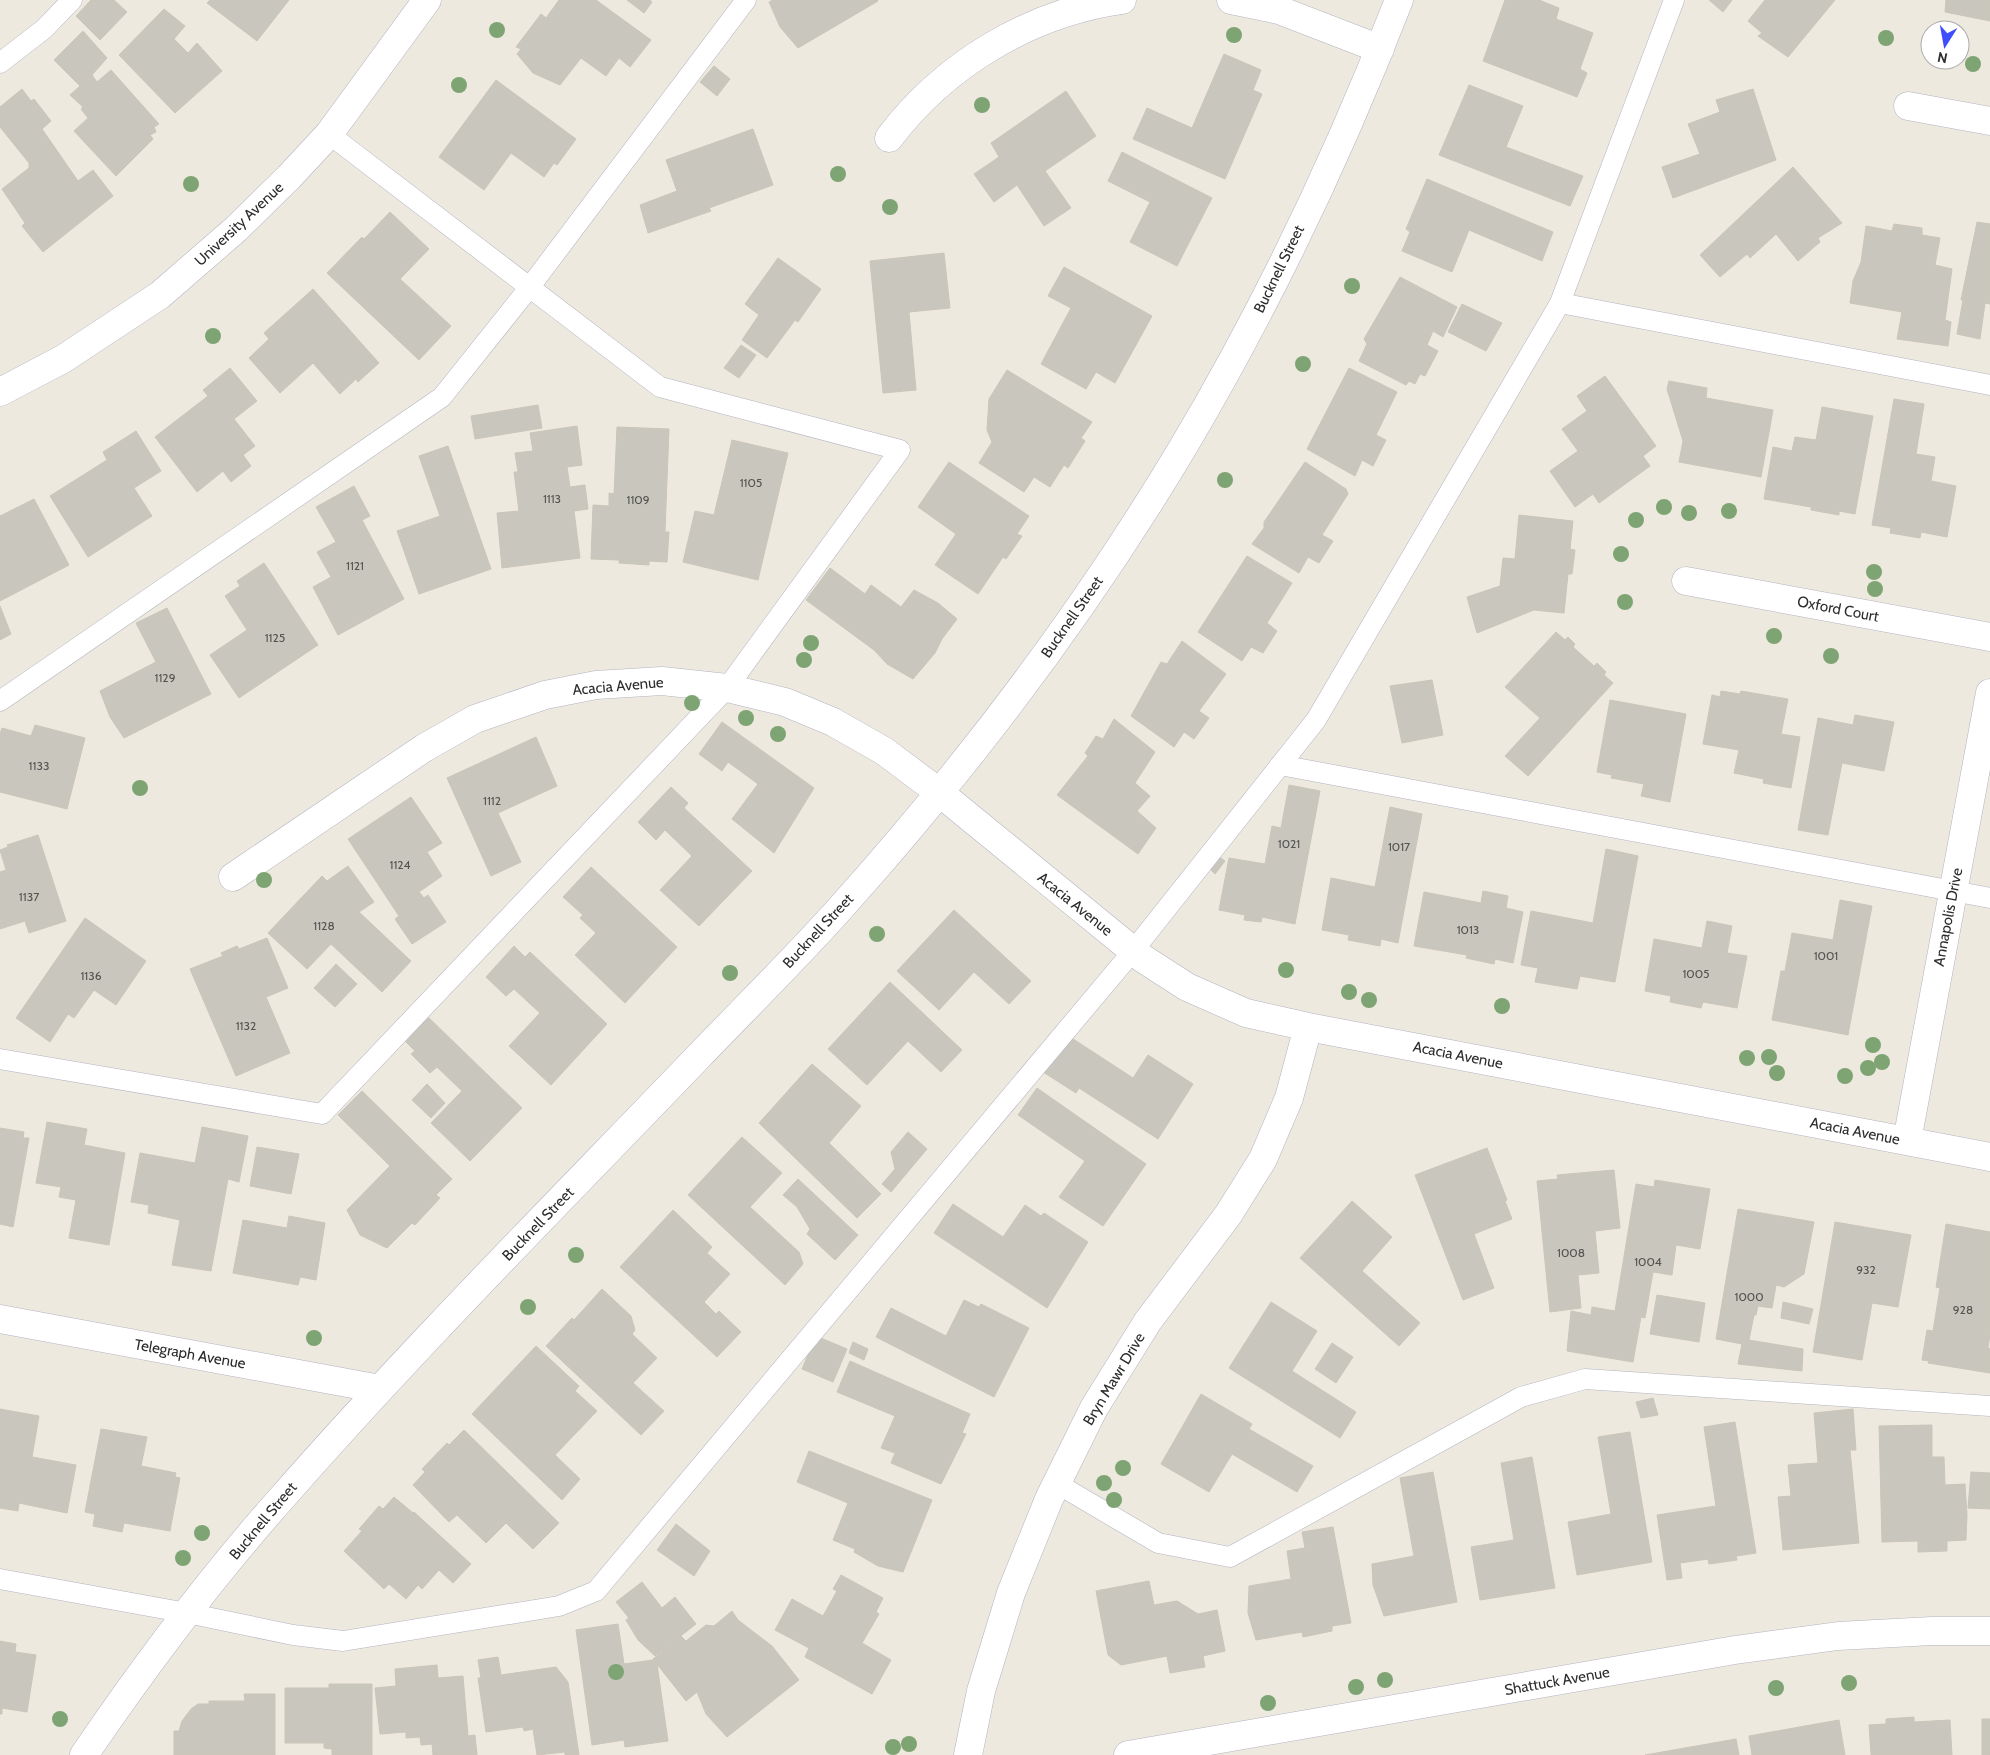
<svg xmlns="http://www.w3.org/2000/svg" width="1990" height="1755" viewBox="0 0 1990 1755" font-family="Cabin,sans-serif">
	<style>
		.building { fill: #c9c7bd; stroke: #cac5b8 }
		.lines { fill: none; stroke-linecap: round; stroke-linejoin: round }
		.service-casing { stroke: #b2b3c0; stroke-width: 21 }
		.minor-casing { stroke: #b2b3c0; stroke-width: 29 }
		.tertiary-casing { stroke: #b2b3c0; stroke-width: 29 }
		.service { stroke: #fff; stroke-width: 20 }
		.minor { stroke: #fff; stroke-width: 28 }
		.tertiary { stroke: #fff; stroke-width: 28 }
		.tree { fill: #7ea473 }
		.labels { text-anchor: middle; dominant-baseline: central; stroke-width: 4; stroke-linejoin: round; paint-order: stroke }
		.number-label { font-size: 12px; fill: #535350 }
		.street-label { font-size: 15px; fill: #2c2c2c; stroke: #fff }
	</style>
	<rect width="100%" height="100%" fill="#eee9df"/>
	<path class="building" d="M91,0H114L127,12L100,40L76,16Z
		M210,0H289L257,41L207,3Z
		M559,0H596L651,40L630,67L619,58L606,76L581,58L560,85L533,73L517,54L521,49L516,47L541,14L546,18Z
		M627,0H650L652,2L644,13Z
		M773,0H877L878,1L798,48L780,27L769,2Z
		M1505,0H1539L1559,8L1556,19L1593,33L1580,69L1587,73L1577,97L1483,61Z
		M1709,0H1732L1723,12Z
		M1765,0H1835L1788,57L1758,36L1762,33L1748,21Z
		M1946,0H1990V21L1945,12Z
		M164,9L185,26L174,39L188,53L197,43L222,71L175,113L119,55Z
		M83,31L107,58L92,75L97,82L111,70L159,124L154,127L156,132L150,135L153,139L116,176L74,131L88,118L81,109L83,107L70,95L80,86L54,60Z
		M1224,54L1261,70L1253,90L1262,94L1225,179L1133,139L1147,108L1192,128Z
		M714,66L730,79L717,96L700,82Z
		M496,80L576,139L557,165L554,163L544,177L511,153L484,190L439,157Z
		M1469,85L1523,106L1506,147L1583,176L1570,206L1439,155Z
		M22,89L31,101L34,99L51,121L42,129L78,181L93,170L113,196L43,252L22,226L25,223L2,189L29,168V163L0,127V107Z
		M1753,89L1776,160L1673,198L1662,167L1700,154L1688,124L1720,112L1716,100Z
		M1066,91L1096,136L1045,171L1071,208L1044,226L1017,185L994,202L974,174L999,157L991,143Z
		M753,129L773,185L709,208L711,211L648,233L640,205L677,191L666,160Z
		M1122,152L1212,198L1177,266L1130,242L1150,202L1108,181Z
		M1793,167L1842,223L1818,238L1820,242L1798,261L1776,234L1750,258L1747,254L1720,277L1700,255Z
		M1427,179L1553,232L1542,261L1469,230L1452,272L1402,251L1410,232L1406,229Z
		M390,212L429,249L400,279L451,326L419,360L327,273L362,237L364,239Z
		M1977,222L1990,224V304L1985,303L1980,339L1957,334L1963,300H1961Z
		M1894,224L1922,228V235L1940,238L1935,265L1952,269L1945,320L1951,322L1948,346L1897,339L1902,312L1850,303L1853,281L1861,262L1866,226L1892,231Z
		M944,253L950,308L909,312L916,390L883,393L870,261Z
		M778,258L821,289L798,322L795,320L767,358L742,340L759,315L745,304Z
		M1064,267L1152,316L1115,383L1096,372L1086,389L1041,364L1071,308L1048,296Z
		M1400,277L1457,307L1443,337L1433,331L1427,345L1438,351L1425,376L1420,374L1415,384L1409,381L1406,385L1359,361L1367,344L1364,339Z
		M313,289L379,363L358,382L356,379L340,394L313,363L280,393L249,358L269,339L264,333Z
		M1462,304L1502,323L1486,351L1448,332Z
		M741,345L756,355L739,378L724,368Z
		M230,368L257,401L234,419L255,446L243,455L251,466L231,482L223,471L197,492L155,437L208,396L203,390Z
		M1349,368L1397,392L1376,435L1386,440L1373,466L1362,460L1355,476L1307,449Z
		M1007,370L1092,422L1081,438L1085,441L1068,468L1064,465L1050,487L1034,477L1024,492L979,463L992,442L987,430L989,399Z
		M1605,376L1656,446L1643,456L1650,466L1599,503L1593,494L1575,507L1550,471L1578,451L1562,429L1587,411L1577,396Z
		M1669,381L1707,388L1706,398L1773,410L1761,477L1679,462L1683,441L1667,389Z
		M1894,399L1924,404L1916,454L1935,457L1931,481L1956,486L1947,537L1921,532L1920,538L1890,533L1891,528L1872,525Z
		M538,405L542,428L475,439L471,416Z
		M1822,407L1873,416L1855,514L1839,511V515L1811,510V507L1764,499L1773,447L1792,451L1795,437L1816,440Z
		M577,426L582,465L567,467L570,487L585,485L588,509L574,511L580,558L502,568L497,513L519,511L514,472H518L515,453L533,451L530,433Z
		M617,427L669,429L665,532H669L667,562L649,561V565L619,563V560L591,559L593,505L609,506V493L614,494Z
		M136,431L161,471L134,488L152,516L88,557L50,496L107,460L103,452Z
		M732,440L788,453L758,580L683,562L695,511L714,515Z
		M448,446L491,569L419,594L397,531L440,516L419,456Z
		M949,462L1029,516L1017,534L1022,536L1006,559L1003,557L978,594L935,565L956,534L918,507Z
		M1305,462L1346,489L1348,494L1322,535L1333,541L1319,563L1308,557L1299,573L1252,544L1264,528V522Z
		M354,486L370,516L362,520L404,599L338,635L313,587L331,577L317,552L336,542L316,507Z
		M34,499L69,565L0,601V516Z
		M1519,515L1573,521L1570,549L1575,550L1572,574H1568L1564,613L1534,610L1477,633L1467,597L1500,586L1503,558L1515,559Z
		M1247,556L1292,583L1267,623L1277,631L1263,653L1251,647L1242,661L1198,632Z
		M264,563L318,645L239,698L210,655L247,630L225,596L240,586L237,581Z
		M830,568L865,594L871,585L901,607L914,590L938,603L957,619L942,639L935,653L913,679L887,664L874,650L806,600Z
		M0,606L11,634L0,640Z
		M167,608L211,694L124,738L110,717L100,691L156,662L136,623Z
		M1556,632L1565,640L1568,637L1575,644L1573,647L1594,666L1597,663L1606,672L1604,675L1613,683L1528,776L1505,756L1540,718L1505,687Z
		M1182,641L1226,674L1199,711L1209,718L1194,739L1184,732L1174,747L1131,716L1161,662L1167,664Z
		M1432,680L1443,735L1402,743L1390,686Z
		M1721,691L1740,694L1741,691L1788,699L1781,734L1800,737L1791,788L1763,783L1764,779L1734,773L1739,750L1703,744L1712,695L1720,697Z
		M1610,700L1686,714L1670,802L1641,796L1644,784L1611,778L1612,775L1597,772Z
		M1855,715L1894,722L1884,771L1842,763L1828,835L1798,830L1818,718L1853,725Z
		M1114,719L1155,752L1135,783L1150,796L1137,811L1156,828L1138,854L1057,795L1088,756L1085,753L1096,736L1103,739Z
		M722,722L814,788L774,853L732,819L758,784L728,762L722,771L699,754Z
		M35,725L85,738L67,809L0,792V734L2,728L31,736Z
		M536,737L557,786L498,813L521,862L491,876L447,778Z
		M1289,785L1320,791L1295,924L1262,917L1261,922L1244,920L1245,915L1219,910L1229,858L1265,864L1272,826L1281,828Z
		M671,787L688,803L684,808L752,871L699,926L660,890L692,856L665,830L656,840L638,822Z
		M411,797L442,843L427,852L442,876L419,892L424,898L428,895L446,922L412,944L395,919L399,916L348,839Z
		M1390,807L1422,814L1398,943L1381,939L1380,946L1348,940L1349,935L1322,930L1331,878L1375,887Z
		M38,835L66,921L29,933L25,921L0,929V872L6,870L0,850L8,847L7,845Z
		M1606,849L1638,856L1615,982L1580,976L1577,989L1535,982L1538,968L1521,965L1531,911L1593,923Z
		M1213,852L1225,861L1215,874L1204,863Z
		M348,866L374,902L359,912L411,961L382,992L331,944L307,969L268,933L322,876L327,881Z
		M591,867L677,947L625,1003L575,955L596,933L580,918L583,915L563,897Z
		M1483,891L1508,896L1506,908L1523,912L1513,963L1495,959L1494,964L1466,958L1467,955L1414,946L1424,892L1481,903Z
		M1840,900L1872,906L1848,1035L1772,1020L1781,971H1785L1792,933L1833,940Z
		M954,910L1031,981L1009,1004L974,972L939,1010L897,971Z
		M85,918L146,961L116,1005L94,990L74,1018L68,1014L50,1042L16,1018Z
		M1707,921L1732,926L1727,953L1747,956L1737,1008L1703,1002L1701,1008L1670,1002L1671,996L1645,991L1654,939L1702,948Z
		M267,938L288,988L266,997L290,1053L236,1076L190,969L223,956L221,953L237,946L239,949Z
		M514,946L525,957L530,952L607,1024L551,1085L509,1046L540,1013L514,989L506,996L486,977Z
		M336,964L357,984L335,1007L314,988Z
		M890,982L962,1050L941,1072L908,1041L867,1085L828,1049Z
		M428,1017L522,1108L470,1161L431,1123L462,1091L437,1067L430,1073L411,1054L415,1051L405,1041Z
		M1067,1035L1133,1078L1148,1055L1193,1084L1158,1139L1079,1088L1076,1093L1043,1072Z
		M812,1064L861,1106L829,1143L881,1194L857,1218L759,1123Z
		M427,1084L445,1103L431,1118L412,1100Z
		M1037,1088L1146,1164L1103,1226L1059,1197L1085,1161L1018,1115Z
		M362,1091L452,1179L436,1195L440,1198L415,1225L412,1223L387,1248L360,1235L347,1210L390,1166L338,1115Z
		M47,1122L87,1129L84,1145L125,1153L109,1245L69,1238L76,1200L59,1197L61,1187L36,1183Z
		M202,1127L248,1136L239,1182L228,1179L211,1271L172,1265L180,1220L148,1213L149,1205L131,1202L140,1153L195,1163Z
		M0,1128L24,1132L23,1138H29L13,1227L0,1224Z
		M908,1132L927,1149L891,1192L882,1184L895,1169L891,1152Z
		M742,1137L782,1173L750,1207L799,1252L803,1264L785,1285L688,1195Z
		M257,1147L299,1154L291,1194L250,1186Z
		M1487,1148L1507,1200L1505,1201L1512,1219L1474,1234L1494,1288L1463,1300L1415,1175Z
		M1614,1170L1620,1228L1595,1231L1599,1273L1578,1275L1581,1308L1550,1312L1537,1181L1558,1179L1557,1175Z
		M798,1179L858,1235L835,1260L807,1234L810,1229L797,1207L783,1195Z
		M1655,1180L1710,1189L1700,1249L1676,1245L1672,1275L1653,1272L1645,1318L1641,1317L1633,1362L1567,1351L1571,1311L1591,1315L1592,1307L1615,1311L1636,1184L1654,1187Z
		M1352,1201L1392,1237L1362,1271L1420,1323L1399,1346L1300,1258Z
		M953,1204L1003,1237L1025,1205L1041,1216L1044,1213L1088,1242L1047,1308L934,1233Z
		M1738,1209L1814,1222L1804,1274L1784,1287L1776,1285L1772,1308L1758,1306L1756,1315H1754L1749,1340L1803,1349L1802,1371L1738,1364L1742,1344L1716,1339Z
		M673,1210L712,1247L707,1253L730,1274L704,1302L716,1314L719,1311L741,1332L717,1357L620,1267Z
		M289,1216L325,1223L316,1280L300,1277L298,1285L233,1273L243,1220L287,1228Z
		M1835,1222L1911,1235L1898,1307L1872,1303L1862,1360L1813,1352Z
		M1946,1224L1990,1232V1334L1988,1348L1990,1349V1373L1928,1363L1929,1361L1922,1360L1927,1330L1933,1331L1940,1288L1936,1287Z
		M602,1289L631,1316L635,1330L632,1334L657,1358L633,1383L664,1411L641,1435L546,1346L572,1318L574,1320Z
		M1657,1295L1705,1303L1699,1342L1650,1334Z
		M964,1300L979,1307L981,1304L1029,1328L994,1397L876,1337L891,1308L946,1336Z
		M1271,1302L1317,1331L1292,1371L1356,1412L1340,1438L1229,1368Z
		M1783,1302L1813,1309L1809,1324L1781,1318Z
		M816,1336L847,1349L833,1382L802,1369Z
		M853,1342L868,1349L864,1360L849,1353Z
		M1332,1343L1353,1357L1336,1383L1315,1369Z
		M536,1346L579,1386L575,1391L597,1411L555,1455L580,1479L562,1500L472,1414Z
		M850,1361L970,1414L962,1433L966,1434L941,1484L891,1463L895,1453L881,1448L895,1416L837,1392Z
		M1201,1394L1252,1424L1249,1429L1313,1466L1297,1492L1232,1454L1209,1492L1161,1464Z
		M1653,1398L1658,1415L1641,1418L1636,1402Z
		M0,1409L39,1416L32,1457L76,1465L67,1513L19,1503L18,1511L0,1508Z
		M1853,1409L1856,1450H1850L1859,1543L1783,1550L1778,1497L1791,1496L1788,1465L1818,1463L1814,1413Z
		M1735,1422L1756,1553L1736,1556L1737,1560L1709,1564L1708,1559L1680,1563L1682,1578L1667,1580L1657,1515L1716,1506L1704,1427Z
		M1932,1425V1457H1944L1945,1485L1965,1484L1967,1515L1966,1540L1947,1541V1551L1918,1552V1541L1882,1542L1879,1426Z
		M101,1429L147,1437L141,1466L176,1473L175,1477L180,1478L170,1531L124,1523L122,1532L93,1526L95,1514L85,1512Z
		M464,1430L559,1523L533,1549L506,1523L486,1543L457,1515L449,1522L413,1485L425,1472L422,1469L447,1443L449,1445Z
		M1630,1432L1652,1562L1577,1575L1568,1522L1611,1514L1598,1437Z
		M809,1451L932,1500L903,1572L878,1566L854,1552L855,1549L833,1540L848,1503L797,1482Z
		M1532,1457L1555,1588L1480,1600L1471,1547L1514,1540L1501,1463Z
		M1433,1472L1457,1602L1384,1616L1373,1585L1372,1564L1414,1556L1400,1478Z
		M1971,1472L1990,1473V1509L1968,1508Z
		M394,1497L413,1513L414,1512L471,1564L453,1583L439,1570L422,1589L418,1585L406,1599L389,1584L384,1589L344,1551L362,1531L359,1529L379,1506L383,1509Z
		M676,1524L710,1551L694,1576L657,1550Z
		M1333,1527L1351,1623L1332,1626V1631L1303,1637L1302,1632L1256,1640L1248,1613L1249,1586L1291,1579L1287,1551L1305,1548L1302,1532Z
		M841,1575L883,1598L876,1612L879,1614L862,1643L891,1660L872,1694L805,1657L809,1648L775,1630L792,1599L823,1616L837,1591L833,1589Z
		M1149,1581L1154,1605L1177,1601L1198,1614L1217,1610L1225,1651L1203,1656L1205,1667L1170,1673L1167,1656L1121,1665L1108,1655L1096,1591Z
		M642,1582L662,1608L675,1597L696,1624L655,1656L638,1640L626,1620L629,1618L616,1602Z
		M732,1611L738,1620L772,1646L799,1680L727,1737L706,1714L697,1692L686,1701L653,1659L681,1636L686,1641L706,1625L714,1626Z
		M618,1624L624,1664L653,1660L657,1664L668,1741L625,1747L624,1740L592,1745L576,1630Z
		M0,1641L16,1644L15,1652L36,1655L27,1712L2,1708V1714H0Z
		M498,1657L501,1675L556,1667L568,1682L579,1755H565V1752L537,1755L533,1729L524,1731L523,1727L486,1732L478,1678H481L478,1660Z
		M437,1665L438,1678L463,1676L468,1736L475,1735L477,1755H433L432,1744L421,1745L420,1737L406,1738V1732L380,1734L375,1688L396,1686L395,1669Z
		M329,1684H372V1755H332V1749L324,1748V1743H285V1688H329Z
		M244,1694H275V1755H174V1731H179L182,1721L191,1709L198,1704H209V1701H245Z
		M1914,1717V1722L1950,1720L1952,1755H1871L1869,1725L1886,1724V1719Z
		M1982,1719H1990V1755H1982Z
		M1839,1720L1845,1755H1752L1749,1736Z
		M1736,1739L1739,1755H1645Z"/>
	<g class="lines">
		<defs>
			<path id="service" d="M0,63L44,29L72,0
				M1560,303L1990,385
				M0,701L442,397L529,288L746,0
				M1280,765L1990,898
				M0,1059L322,1114L727,688L900,450L660,387L329,134
				M1056,1483L1158,1543L1230,1557L1521,1397L1585,1379L1990,1406
				M0,1579L187,1613L293,1635L343,1641L559,1606L596,1591L1133,951L1316,720L1560,303L1674,0"/>
			<path id="minor" d="M1231,0L1279,10L1380,49
				M1908,106L1990,121
				M889,138C945,64 1030,13 1122,0
				M1686,581L1990,637
				M233,877L424,748L475,719L545,695L596,685L662,681L727,688L785,702L833,722L884,751L940,793L1142,958L1187,987L1246,1013L1308,1027L1990,1157
				M1907,1141L1990,693
				M0,1319L380,1389
				M84,1755C144,1667 209,1580 280,1500C414,1347 558,1203 699,1056C748,1005 798,956 845,903C970,763 1085,611 1182,449C1267,306 1339,155 1399,0
				M968,1755L981,1691L1011,1593L1049,1499L1094,1408L1148,1321L1228,1215L1263,1159L1289,1098L1308,1027
				M1128,1755L1735,1650L1838,1636L1932,1631H1990"/>
			<path id="tertiary" d="M0,392L63,359L160,295L236,229L289,177L329,134L427,0"/>
		</defs>
		<use href="#service" class="service-casing"/>
		<use href="#minor" class="minor-casing"/>
		<use href="#tertiary" class="tertiary-casing"/>
		<use href="#service" class="service"/>
		<use href="#minor" class="minor"/>
		<use href="#tertiary" class="tertiary"/>
	</g>
	<g class="tree">
		<circle cx="497" cy="30" r="8"/>
		<circle cx="1234" cy="35" r="8"/>
		<circle cx="1886" cy="38" r="8"/>
		<circle cx="1973" cy="64" r="8"/>
		<circle cx="459" cy="85" r="8"/>
		<circle cx="982" cy="105" r="8"/>
		<circle cx="838" cy="174" r="8"/>
		<circle cx="191" cy="184" r="8"/>
		<circle cx="890" cy="207" r="8"/>
		<circle cx="1352" cy="286" r="8"/>
		<circle cx="213" cy="336" r="8"/>
		<circle cx="1303" cy="364" r="8"/>
		<circle cx="1225" cy="480" r="8"/>
		<circle cx="1664" cy="507" r="8"/>
		<circle cx="1729" cy="511" r="8"/>
		<circle cx="1689" cy="513" r="8"/>
		<circle cx="1636" cy="520" r="8"/>
		<circle cx="1621" cy="554" r="8"/>
		<circle cx="1874" cy="572" r="8"/>
		<circle cx="1875" cy="589" r="8"/>
		<circle cx="1625" cy="602" r="8"/>
		<circle cx="1774" cy="636" r="8"/>
		<circle cx="811" cy="643" r="8"/>
		<circle cx="1831" cy="656" r="8"/>
		<circle cx="804" cy="660" r="8"/>
		<circle cx="692" cy="703" r="8"/>
		<circle cx="746" cy="718" r="8"/>
		<circle cx="778" cy="734" r="8"/>
		<circle cx="140" cy="788" r="8"/>
		<circle cx="264" cy="880" r="8"/>
		<circle cx="877" cy="934" r="8"/>
		<circle cx="1286" cy="970" r="8"/>
		<circle cx="730" cy="973" r="8"/>
		<circle cx="1349" cy="992" r="8"/>
		<circle cx="1369" cy="1000" r="8"/>
		<circle cx="1502" cy="1006" r="8"/>
		<circle cx="1873" cy="1045" r="8"/>
		<circle cx="1769" cy="1057" r="8"/>
		<circle cx="1747" cy="1058" r="8"/>
		<circle cx="1882" cy="1062" r="8"/>
		<circle cx="1868" cy="1068" r="8"/>
		<circle cx="1777" cy="1073" r="8"/>
		<circle cx="1845" cy="1076" r="8"/>
		<circle cx="576" cy="1255" r="8"/>
		<circle cx="528" cy="1307" r="8"/>
		<circle cx="314" cy="1338" r="8"/>
		<circle cx="1123" cy="1468" r="8"/>
		<circle cx="1104" cy="1483" r="8"/>
		<circle cx="1114" cy="1500" r="8"/>
		<circle cx="202" cy="1533" r="8"/>
		<circle cx="183" cy="1558" r="8"/>
		<circle cx="616" cy="1672" r="8"/>
		<circle cx="1385" cy="1680" r="8"/>
		<circle cx="1849" cy="1683" r="8"/>
		<circle cx="1356" cy="1687" r="8"/>
		<circle cx="1776" cy="1688" r="8"/>
		<circle cx="1268" cy="1703" r="8"/>
		<circle cx="60" cy="1719" r="8"/>
		<circle cx="909" cy="1744" r="8"/>
		<circle cx="893" cy="1747" r="8"/>
	</g>
	<g class="labels">
		<g class="number-label">
			<text x="751" y="482">1105</text>
			<text x="552" y="498">1113</text>
			<text x="638" y="499">1109</text>
			<text x="355" y="565">1121</text>
			<text x="275" y="637">1125</text>
			<text x="165" y="677">1129</text>
			<text x="39" y="765">1133</text>
			<text x="492" y="800">1112</text>
			<text x="1289" y="843">1021</text>
			<text x="1399" y="846">1017</text>
			<text x="400" y="864">1124</text>
			<text x="29" y="896">1137</text>
			<text x="324" y="925">1128</text>
			<text x="1468" y="929">1013</text>
			<text x="1826" y="955">1001</text>
			<text x="1696" y="973">1005</text>
			<text x="91" y="975">1136</text>
			<text x="246" y="1025">1132</text>
			<text x="1571" y="1252">1008</text>
			<text x="1648" y="1261">1004</text>
			<text x="1866" y="1269">932</text>
			<text x="1749" y="1296">1000</text>
			<text x="1963" y="1309">928</text>
		</g>
		<g class="street-label">
			<text transform="translate(239 224) rotate(-43)">University Avenue</text>
			<text transform="translate(1279 269) rotate(-64)">Bucknell Street</text>
			<text transform="translate(1838 609) rotate(11)">Oxford Court</text>
			<text transform="translate(1072 617) rotate(-55)">Bucknell Street</text>
			<text transform="translate(618 686) rotate(-5)">Acacia Avenue</text>
			<text transform="translate(1075 904) rotate(39)">Acacia Avenue</text>
			<text transform="translate(1948 917) rotate(-79)">Annapolis Drive</text>
			<text transform="translate(818 931) rotate(-47)">Bucknell Street</text>
			<text transform="translate(1458 1055) rotate(11)">Acacia Avenue</text>
			<text transform="translate(1855 1131) rotate(11)">Acacia Avenue</text>
			<text transform="translate(538 1224) rotate(-46)">Bucknell Street</text>
			<text transform="translate(190 1354) rotate(10)">Telegraph Avenue</text>
			<text transform="translate(1114 1379) rotate(-59)">Bryn Mawr Drive</text>
			<text transform="translate(263 1521) rotate(-50)">Bucknell Street</text>
			<text transform="translate(1557 1681) rotate(-10)">Shattuck Avenue</text>
		</g>
	</g>
	<g transform="translate(1945 45) rotate(191)"><circle r="24" fill="#ffffff" stroke="#ababab"/>
	<path d="M0-4L9 19L0 12L-9 19Z" fill="#3e4efc"/>
	<text y="-8" font-size="14" font-weight="bold" text-anchor="middle" fill="#2c2c2c">N</text>
	</g>
</svg>
